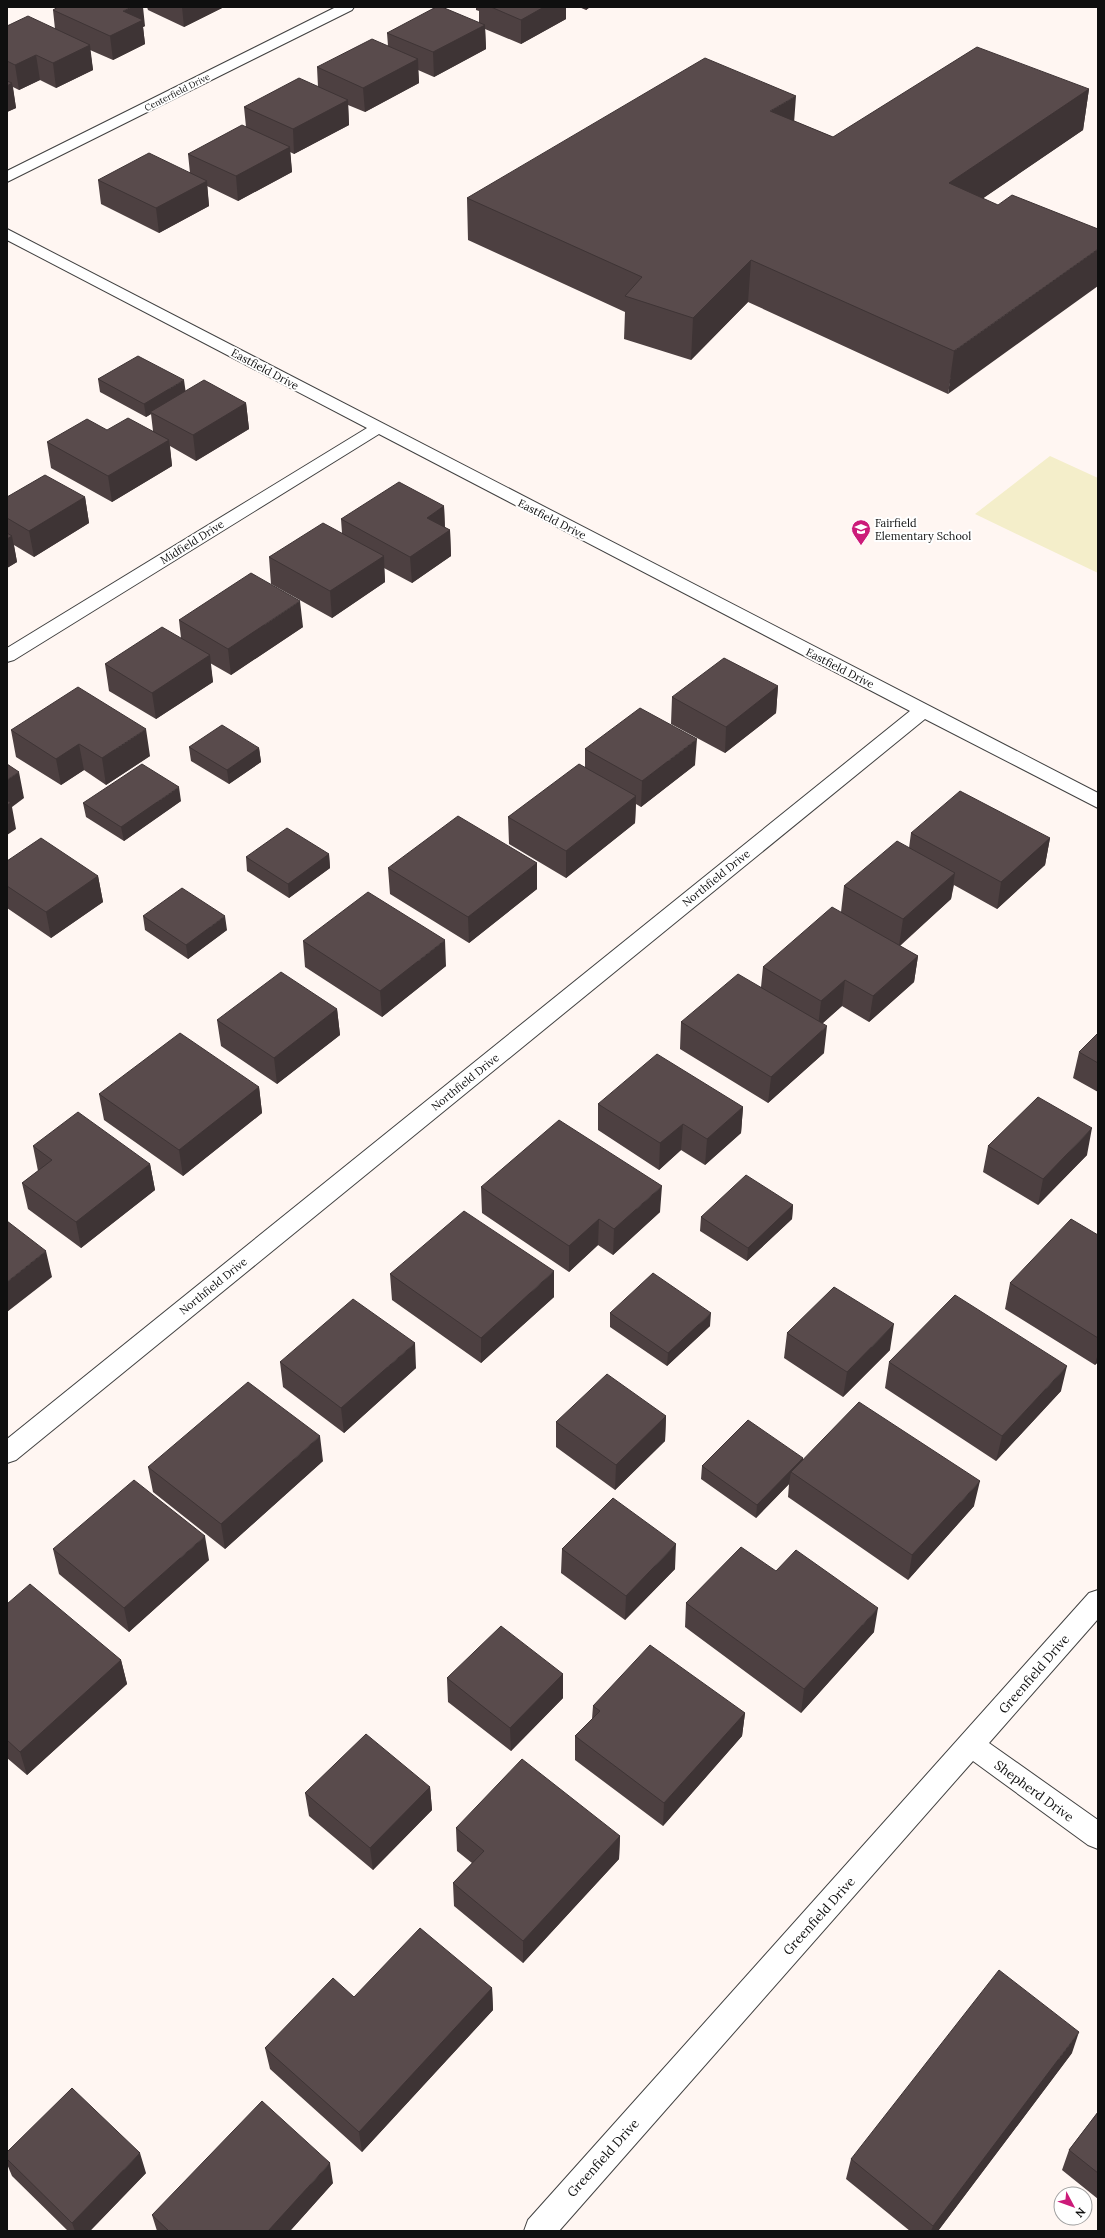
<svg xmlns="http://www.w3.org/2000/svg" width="1105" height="2238" viewBox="0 0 1105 2238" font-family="Lora,serif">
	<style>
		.pitch { fill: #f4eeca }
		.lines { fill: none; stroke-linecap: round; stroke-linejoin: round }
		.minor-casing { stroke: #424242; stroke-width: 2 }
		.minor { fill: #fff; fill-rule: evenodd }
		.wall { fill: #4d4041 }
		.shaded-wall { fill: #3e3435 }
		.building { fill: #594b4c; stroke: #3e3435 }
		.labels { text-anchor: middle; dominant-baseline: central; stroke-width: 4; stroke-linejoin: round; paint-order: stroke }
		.far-street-label { font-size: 9px; fill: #0f0f0f; stroke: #fff }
		.street-label { font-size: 11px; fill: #0f0f0f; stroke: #fff }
		.poi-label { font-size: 11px; fill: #0f0f0f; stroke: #fff; text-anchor: start }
		.near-street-label { font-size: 13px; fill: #0f0f0f; stroke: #fff }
	</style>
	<rect width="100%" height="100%" fill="#fff6f2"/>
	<path class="pitch" d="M1050,456L1098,478V573L975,514Z"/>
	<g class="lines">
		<defs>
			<path id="minor" d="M336,7H354L352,10L7,182V171Z
				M7,229L1098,793V808L925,719L16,1460L7,1463V1439L910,711L379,434L14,660L7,662V648L367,428L7,240Z
				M1098,1590V1619L989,1743L1098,1820V1849L1088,1845L973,1761L559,2231H524L528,2220L1089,1593Z"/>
		</defs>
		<use href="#minor" class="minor-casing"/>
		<use href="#minor" class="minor"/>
	</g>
	<path class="wall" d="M147,7H224L184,27L148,10Z
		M476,7H566V19L521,44L485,29L486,49L434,77L418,70L419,83L365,112L348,105L349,125L294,154L290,152L292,172L238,201L207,186L209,206L159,233L101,204L98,180L190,173L188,154L246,127L244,107L318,87L317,67L388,46L387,33L479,23V11L476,10Z
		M579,7H590L586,10Z
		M53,10L145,26L143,27L145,44L113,60L90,50L93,70L56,88L40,80L19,90L13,87L16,108L7,112V26L55,29Z
		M1089,89L1083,130L983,198L948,394L748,302L691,360L624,339L625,312L468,240L467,198L794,121L833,137Z
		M98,379L185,391L246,403L249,429L196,461L170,446L172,466L112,502L51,468L47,442L153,431L151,414L146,417L100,392Z
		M7,497H85L89,523L34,557L14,545L17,562L7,568Z
		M444,506L445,528L450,530L451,556L412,583L384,568L385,582L332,618L271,584L269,557L342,533L341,519Z
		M179,620L303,627L231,675L210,663L213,682L156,719L109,691L105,664L181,638Z
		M778,686L776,713L725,753L671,724L672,697Z
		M11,730L150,756L106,785L84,770L61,785L16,757Z
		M189,747L259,748L261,762L229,784L191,761Z
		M585,749L695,765L641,807L636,804L635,823L566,878L509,844L508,817L585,767Z
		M181,801L124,841L86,817L83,803Z
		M911,833L1050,838L1045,865L997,909L954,885L951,899L900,946L918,956L914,982L869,1022L842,1006L822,1024L824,1053L768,1103L680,1049L681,1022L761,987L763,967L841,912L844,886L909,848Z
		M329,854L330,868L289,898L247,871L246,857Z
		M7,861L98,876L103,902L51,938L7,908Z
		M537,863V889L469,943L390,894L388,868Z
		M143,916L227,930L188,959L145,930Z
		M303,941L446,966L382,1017L305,967Z
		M337,1009L340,1035L277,1084L221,1046L217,1020Z
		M1098,1033V1092L1073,1078L1079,1052Z
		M259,1087L262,1113L183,1176L104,1120L99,1094Z
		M598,1104L743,1107L741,1133L705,1165L681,1150L659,1170L598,1130Z
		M33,1146L150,1164L155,1190L81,1248L28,1209L22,1183L38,1171Z
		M988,1146L1087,1155L1038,1205L983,1172Z
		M481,1187L660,1212L613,1255L598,1245L569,1272L482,1213Z
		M793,1205L792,1219L747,1261L700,1231L701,1217Z
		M1098,1235V1362L1095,1365L1005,1309L1010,1283Z
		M390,1274L554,1297L481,1363L392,1300Z
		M610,1313L710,1326L667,1366L610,1327Z
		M787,1333L890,1350L843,1397L784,1358Z
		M280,1362L416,1368L344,1433L283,1387Z
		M889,1362L1061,1391L996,1461L885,1388Z
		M666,1416L665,1441L615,1490L556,1447V1422Z
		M803,1459L974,1506L908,1580L788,1497L789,1484L756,1518L701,1479L702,1466Z
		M323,1461L225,1549L153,1492L148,1467Z
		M53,1549L209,1560L129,1632L59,1574Z
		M562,1549L675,1569L625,1620L561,1573Z
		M776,1571L874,1632L801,1713L685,1627L686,1603Z
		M7,1604L121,1660L127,1684L27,1775L7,1758Z
		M563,1674V1698L511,1751L448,1702L447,1678Z
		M593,1706L745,1713L742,1736L663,1826L575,1760V1736L592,1719Z
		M430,1787L432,1810L373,1870L309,1816L305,1793Z
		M456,1828L620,1836L619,1859L523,1963L454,1906L453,1883L472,1863L457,1851Z
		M492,1988L493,2010L362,2152L270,2069L265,2048L354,1997Z
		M1072,2053L938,2231H910L846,2179L851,2159Z
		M1098,2112V2199L1062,2170L1069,2150Z
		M7,2152L146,2173L90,2231H68L12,2176L7,2164Z
		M333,2183L290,2231H157L152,2215Z"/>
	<path class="shaded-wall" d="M132,7H143L145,26L143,27L145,44L113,60L110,36L123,11Z
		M182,7H224L184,27Z
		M544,7H566V19L521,44V20Z
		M586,7H590L586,10Z
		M485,25L486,49L434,77L433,52Z
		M90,45L93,70L56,88L53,63Z
		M36,55L40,80L19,90L15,65Z
		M418,59L419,83L365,112L363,88Z
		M12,83L16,108L7,112V86Z
		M1089,89L1083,130L944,225L949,183Z
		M796,96L793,137L770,111Z
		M348,100L349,125L294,154L293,129Z
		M290,147L292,172L238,201L236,176Z
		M207,181L209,206L159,233L156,208Z
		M1098,249V286L948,394L954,351Z
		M751,260L748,302L691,360L693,318Z
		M184,380L186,394L150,412L151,414L146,417L144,404Z
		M246,403L249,429L196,461L193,435Z
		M169,440L172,466L112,502L108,476Z
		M85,497L89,523L34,557L29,531Z
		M444,506L445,532L427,518Z
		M450,530L451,556L412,583L410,557Z
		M12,536L17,562L7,568V539Z
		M384,556L385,582L332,618L330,591Z
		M300,601L303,627L231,675L228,649Z
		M210,655L213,682L156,719L152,693Z
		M778,686L776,713L725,753L726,727Z
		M146,729L150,756L106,785L102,758Z
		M697,739L695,765L641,807L642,781Z
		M79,744L84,770L61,785L56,759Z
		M259,748L261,762L229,784L227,770Z
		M19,772L24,798L12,807L16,829L7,835V780Z
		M179,787L181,801L124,841L121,827Z
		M636,796L635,823L566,878V851Z
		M1050,838L1045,865L997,909L1001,882Z
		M329,854L330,868L289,898L288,884Z
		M537,863V889L469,943L468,917Z
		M955,873L951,899L899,946L903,919Z
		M98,876L103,902L51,938L46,912Z
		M225,916L227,930L188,959L186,945Z
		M445,940L446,966L382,1017L380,991Z
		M918,956L914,982L869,1022L873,996Z
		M845,980L842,1006L818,1027L821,1001Z
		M337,1009L340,1035L277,1084L274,1058Z
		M827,1026L824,1053L768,1103L771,1077Z
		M259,1087L262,1113L183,1176L179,1150Z
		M743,1107L741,1133L705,1165L707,1139Z
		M683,1124L681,1150L659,1170L660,1143Z
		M1092,1128L1087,1155L1038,1205L1043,1179Z
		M150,1164L155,1190L81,1248L76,1222Z
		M662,1186L660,1212L613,1255L614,1229Z
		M793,1205L792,1219L747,1261L748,1248Z
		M599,1219L598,1245L569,1272V1246Z
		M46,1251L52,1277L7,1312V1282Z
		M554,1271V1297L481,1363V1338Z
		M711,1313L710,1326L667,1366L668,1353Z
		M894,1324L890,1350L843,1397L847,1372Z
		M415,1343L416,1368L344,1433L341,1408Z
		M1098,1353V1362L1095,1365Z
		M1067,1366L1061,1391L996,1461L1002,1436Z
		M666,1416L665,1441L615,1490L616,1465Z
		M320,1436L323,1461L225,1549L221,1524Z
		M803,1458L802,1471L791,1472L789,1484L756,1518L757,1505Z
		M980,1481L974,1506L908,1580L912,1555Z
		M205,1536L209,1560L129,1632L124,1608Z
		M676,1544L675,1569L625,1620L626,1596Z
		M878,1608L874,1632L801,1713L804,1689Z
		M121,1660L127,1684L27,1775L20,1752Z
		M563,1674V1698L511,1751L510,1728Z
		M745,1713L742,1736L663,1826L664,1803Z
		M430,1787L432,1810L373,1870L370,1848Z
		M620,1836L619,1859L523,1963V1941Z
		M492,1988L493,2010L362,2152L359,2132Z
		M1079,2032L1072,2053L938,2231H931L933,2226Z
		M140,2153L146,2173L90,2231H75L72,2223Z
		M330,2163L333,2183L290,2231H268Z"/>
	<path class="building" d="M58,7H132L123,11L143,20L110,36L53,10Z
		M436,7H442L485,25L433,52L387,33Z
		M491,7H544L521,20Z
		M28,16L90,45L53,63L36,55L15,65L7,61V26Z
		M372,39L418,59L363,88L317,67Z
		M977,47L1089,89L949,183L998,205L1012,195L1098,229V249L954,351L751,260L693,318L625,296L642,277L467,198L705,58L796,96L770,111L833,137Z
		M299,78L348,100L293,129L244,107Z
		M7,81L12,83L7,86Z
		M242,125L290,147L236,176L188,154Z
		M149,153L207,181L156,208L98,180Z
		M138,356L184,380L144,404L98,379Z
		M204,380L246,403L193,435L150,412Z
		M128,418L169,440L108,476L47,442L87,419L107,430Z
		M45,475L85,497L29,531L7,518V497Z
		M399,482L444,506L427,518L450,530L410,557L341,519Z
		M323,523L384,556L330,591L269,557Z
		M7,533L12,536L7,539Z
		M251,573L300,601L228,649L179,620Z
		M162,627L210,655L152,693L105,664Z
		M724,658L778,686L726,727L672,697Z
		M78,687L146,729L102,758L79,744L56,759L11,730Z
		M640,708L697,739L642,781L585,749Z
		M222,725L259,748L227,770L189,747Z
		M7,764L19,772L7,780Z
		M142,764L179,787L121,827L83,803Z
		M579,764L636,796L566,851L508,817Z
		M960,791L1050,838L1001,882L911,833Z
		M7,800L11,803L7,805Z
		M458,816L537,863L468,917L388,868Z
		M287,828L329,854L288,884L246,857Z
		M41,838L98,876L46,912L7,886V861Z
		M897,841L955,873L903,919L844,886Z
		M182,888L225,916L186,945L143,916Z
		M368,892L445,940L380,991L303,941Z
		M832,907L918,956L873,996L845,980L821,1001L763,967Z
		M281,972L337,1009L274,1058L217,1020Z
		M738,974L827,1026L771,1077L681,1022Z
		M180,1033L259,1087L179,1150L99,1094Z
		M1098,1033V1063L1079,1052Z
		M657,1054L743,1107L707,1139L683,1124L660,1143L598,1104Z
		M1038,1097L1092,1128L1043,1179L988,1146Z
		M78,1112L150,1164L76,1222L22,1183L52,1160L33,1146Z
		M559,1120L662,1186L614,1229L599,1219L569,1246L481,1187Z
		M746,1175L793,1205L748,1248L701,1217Z
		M464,1211L554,1271L481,1338L390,1274Z
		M1071,1219L1098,1235V1338L1010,1283Z
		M7,1221L46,1251L7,1282Z
		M653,1273L711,1313L668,1353L610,1313Z
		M834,1287L894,1324L847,1372L787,1333Z
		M955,1295L1067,1366L1002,1436L889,1362Z
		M353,1299L415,1343L341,1408L280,1362Z
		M607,1374L666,1416L616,1465L556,1422Z
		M248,1382L320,1436L221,1524L148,1467Z
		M859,1402L980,1481L912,1555L791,1472Z
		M748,1420L803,1458L757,1505L702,1466Z
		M134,1480L205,1536L124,1608L53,1549Z
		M613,1498L676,1544L626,1596L562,1549Z
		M741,1547L776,1571L796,1550L878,1608L804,1689L686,1603Z
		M30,1584L121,1660L20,1752L7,1740V1604Z
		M501,1626L563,1674L510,1728L447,1678Z
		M650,1645L745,1713L664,1803L575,1736L600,1711L593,1706Z
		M366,1734L430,1787L370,1848L305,1793Z
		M522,1759L620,1836L523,1941L453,1883L484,1851L456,1828Z
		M420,1928L492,1988L359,2132L265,2048L333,1978L354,1997Z
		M999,1970L1079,2032L933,2226L851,2159Z
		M72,2088L140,2153L72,2223L7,2159V2152Z
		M262,2101L330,2163L268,2231H169L152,2215Z
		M1098,2112V2173L1069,2150Z"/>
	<defs>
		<symbol id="school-pin" viewBox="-11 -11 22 30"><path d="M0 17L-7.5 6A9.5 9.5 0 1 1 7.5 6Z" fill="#cc1b79" stroke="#fff"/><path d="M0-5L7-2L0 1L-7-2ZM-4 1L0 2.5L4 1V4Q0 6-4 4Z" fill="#fff"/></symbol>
	</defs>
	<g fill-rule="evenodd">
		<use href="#school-pin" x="850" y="518" width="22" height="30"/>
	</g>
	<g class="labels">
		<g class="far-street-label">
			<text transform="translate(177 92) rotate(-27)">Centerfield Drive</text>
		</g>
		<g class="street-label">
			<text transform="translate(265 369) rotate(28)">Eastfield Drive</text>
			<text transform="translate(552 519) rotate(27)">Eastfield Drive</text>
			<text transform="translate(192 542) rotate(-32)">Midfield Drive</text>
			<text transform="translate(840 668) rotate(27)">Eastfield Drive</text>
			<text transform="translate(716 878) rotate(-39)">Northfield Drive</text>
			<text transform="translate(465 1082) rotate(-39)">Northfield Drive</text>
			<text transform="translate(213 1286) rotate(-39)">Northfield Drive</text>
		</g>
		<g class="poi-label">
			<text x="875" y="523">Fairfield<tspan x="875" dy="13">Elementary School</tspan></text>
		</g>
		<g class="near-street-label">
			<text transform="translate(1034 1674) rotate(-49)">Greenfield Drive</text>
			<text transform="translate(1034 1791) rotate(36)">Shepherd Drive</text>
			<text transform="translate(819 1916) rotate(-48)">Greenfield Drive</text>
			<text transform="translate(603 2158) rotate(-48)">Greenfield Drive</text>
		</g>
	</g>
	<rect width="1105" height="2238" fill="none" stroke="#0f0f0f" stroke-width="16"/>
	<g transform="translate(1073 2206) rotate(131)"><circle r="19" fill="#ffffff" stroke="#9f9f9f"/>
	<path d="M0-3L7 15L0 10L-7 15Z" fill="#cc1b79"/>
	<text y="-6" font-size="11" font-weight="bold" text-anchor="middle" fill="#0f0f0f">N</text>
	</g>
</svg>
